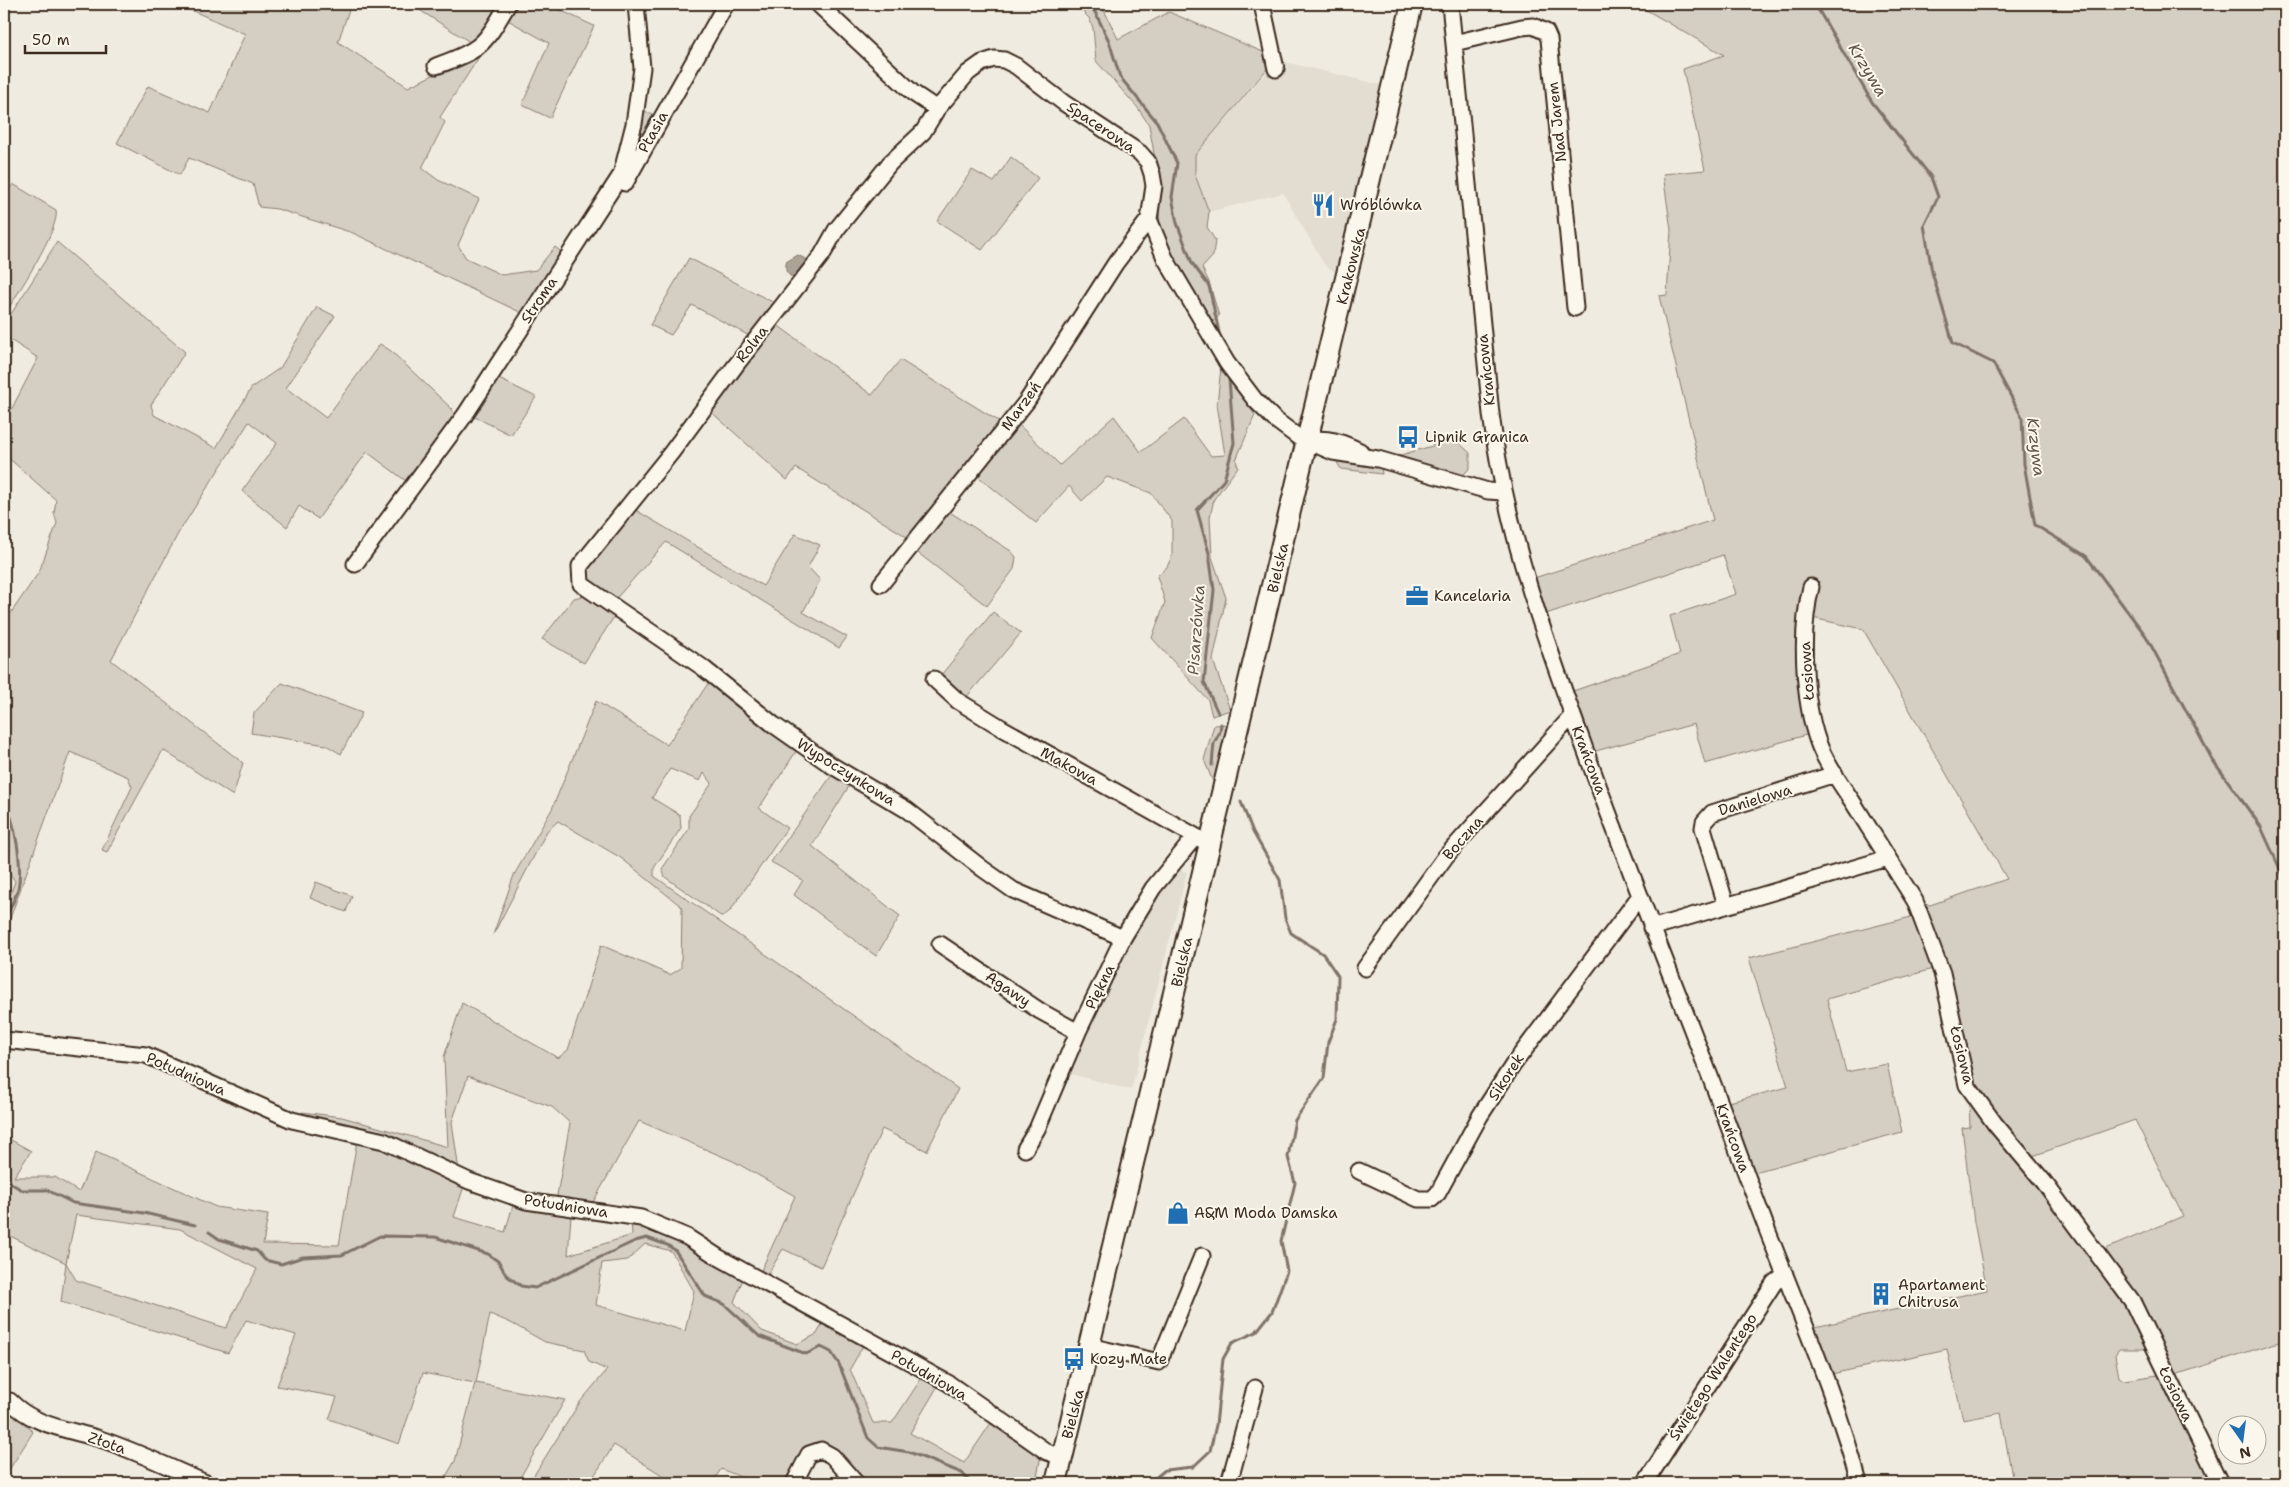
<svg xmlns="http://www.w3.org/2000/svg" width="2289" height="1487" viewBox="0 0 2289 1487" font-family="'Shantell Sans',sans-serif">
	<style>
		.built { fill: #e2dcd1 }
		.green { fill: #d5cec3; stroke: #887c70; fill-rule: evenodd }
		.water { fill: #aca397; stroke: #7f7367 }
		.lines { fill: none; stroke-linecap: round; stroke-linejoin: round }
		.stream { stroke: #7f7367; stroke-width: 3 }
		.minor-casing { stroke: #3b2a1e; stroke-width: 19 }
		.major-casing { stroke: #3b2a1e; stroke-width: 24 }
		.minor { stroke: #fbf7ec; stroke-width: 15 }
		.major { stroke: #fbf7ec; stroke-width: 20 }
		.labels { text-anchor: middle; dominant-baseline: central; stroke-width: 4; stroke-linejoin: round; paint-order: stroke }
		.street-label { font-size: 15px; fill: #3b2a1e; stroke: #fbf7ec }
		.poi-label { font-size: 15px; fill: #3b2a1e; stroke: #fbf7ec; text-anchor: start }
		.water-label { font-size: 16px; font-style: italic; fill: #635448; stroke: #fbf7ec }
	</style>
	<rect width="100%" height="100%" fill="#f0ebe0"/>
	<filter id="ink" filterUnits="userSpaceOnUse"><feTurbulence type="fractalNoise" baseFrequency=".02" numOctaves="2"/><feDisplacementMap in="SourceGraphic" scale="10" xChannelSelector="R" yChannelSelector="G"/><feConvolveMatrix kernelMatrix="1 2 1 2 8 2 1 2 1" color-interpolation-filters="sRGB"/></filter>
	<g filter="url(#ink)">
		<path class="built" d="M1277,60L1385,86L1338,275L1324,264L1283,193L1209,212L1195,175V155Z
			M1176,869L1187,872L1131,1090L1064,1072L1152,900Z"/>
		<path class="green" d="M182,4H351L338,42L408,87L483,51L440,117L445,122L422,168L438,180L479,199L458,245L466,258L502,275L536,270L555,247L564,254L524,314L353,233L277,209L259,207L253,184L189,158L180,175L117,143L148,86L210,113L245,34L182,6Z
			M410,4H489L497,10L486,32L473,44Z
			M513,4H561L558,9L594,26L550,118L522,105L549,43L504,18Z
			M1075,4H1101L1118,39L1169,12L1270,55L1272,63L1195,155V175L1209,212L1207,227L1215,240L1213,256L1202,268L1209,282L1219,316L1210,325L1168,254L1160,226L1156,165L1149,125L1138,108L1096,61L1093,28L1089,18Z
			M1636,4H2285V1340L2178,1374L2167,1371L2099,1252L2183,1216L2135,1120L2027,1158L1971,1086L1922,904L1930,905L2007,879L1863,629L1812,618L1807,621L1813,733L1705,764L1694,724L1592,752L1570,692L1680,654L1670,616L1736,594L1723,555L1543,615L1534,578L1713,520L1659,296L1667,295L1671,230L1663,174L1705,170L1683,69L1724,55Z
			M641,110L658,116L631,166Z
			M1011,157L1038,178L982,250L937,221L972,170L994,182Z
			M13,184L56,210C61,228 15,297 4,316V197Z
			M57,242L185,352L151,405L154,415L216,448L252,387L280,368L317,307L335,316L286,388L326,418L380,344L391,351L452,409L457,421L410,484L367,452L318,519L299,506L287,527L242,491L277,443L249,422L179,532L111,660L243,763L233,796L163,750L107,852L102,850L132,787L128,777L70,752L4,935V914L15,881L4,865V623L39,572L57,523L54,513L56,500L4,454V408L10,412L38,358L4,336V325Z
			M689,258L778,305L753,338L692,305L671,335L650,325Z
			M776,324L872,395L900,360L1005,425L912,540L796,468L787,480L708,409Z
			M1221,368L1255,415L1236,460L1238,467L1214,499L1210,517L1212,557L1226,598L1213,660L1230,710L1212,716L1208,700L1152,638L1165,602L1157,576L1167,567L1172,556V521L1151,493L1107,477L1082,501L1069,486L1036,523L975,474L1017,423L1060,465L1114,416L1141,452L1184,419L1211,456L1225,455L1217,404Z
			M497,378L536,397L511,435L473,416Z
			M1446,442L1459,443L1470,453V468L1461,477L1394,457Z
			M1335,459L1381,466L1382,474L1341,469Z
			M634,509L763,586L795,534L820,545L808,567L820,580L803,612L847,637L839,648L666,542L613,602L588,585L586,567Z
			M945,509L1011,551L1016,557L1014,569L987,606L914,550Z
			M582,596L590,598L614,617L584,663L542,639L574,598Z
			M993,612L1021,633L964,700L940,676Z
			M709,682L797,750L759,808L787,828L730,911L722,917L665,877L662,869L689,829V816L712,783L704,773L700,781L670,769L652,798L680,815L681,828L654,868V876L958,1089L927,1151L882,1129L821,1267L783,1249L765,1279L759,1275L795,1196L733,1161L639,1121L592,1204L556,1201L570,1123L552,1107L468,1076L452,1122L459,1171L311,1121L302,1112L342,1117L448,1147L444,1057L462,1003L558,1058L568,1050L601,945L670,975L681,968L682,907L621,858L558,821L547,831L493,935L514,875L552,809L596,701L667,745Z
			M282,683L362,713L341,754L326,745L251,733L254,713Z
			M1228,724L1214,784L1204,760L1214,725Z
			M834,772L851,783L812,846L900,916L876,956L794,895L803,880L771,862Z
			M316,882L352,896L346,912L310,898Z
			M1919,915L1936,968L1827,999L1846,1072L1887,1064L1902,1132L1751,1173L1725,1103L1788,1087L1749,958Z
			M1969,1099L2107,1271L2152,1349H2119L2115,1355L2119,1377L2124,1380L2158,1375L2168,1385L2216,1483H2013L2001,1413L1963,1420L1947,1349L1827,1375L1810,1328L1987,1290L1974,1222L1962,1128L1970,1127Z
			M4,1136L31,1151L14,1177H55L79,1192L96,1152L216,1207L268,1215L263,1244L339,1245L357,1141L380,1146L464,1186L454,1217L505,1232L514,1202L571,1216L568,1255L632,1235L631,1222L683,1242L743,1279L734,1302L762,1331L797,1344L817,1334L824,1321L864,1344L850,1369L873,1423H892L921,1379L939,1384L910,1433L964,1463L991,1423L1041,1455L1036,1483H861L832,1450L807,1451L794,1466L783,1483H756L721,1469L712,1483H675L614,1445L592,1479L598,1483H529L580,1402L607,1370L589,1362L584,1350L545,1342L511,1323L490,1314L476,1383L565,1400L517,1483H442L455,1461L475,1383L423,1373L399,1444L329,1419L337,1397L277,1386L296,1335L246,1320L228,1353L61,1302L66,1263L4,1233ZM76,1215L180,1229L257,1269L226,1328L76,1280L66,1263ZM645,1244L671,1251L694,1291L685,1331L596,1305L602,1263L628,1260Z
			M4,1407L8,1408L33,1432L4,1478Z"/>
		<path class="water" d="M798,255L807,260L794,277L790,276L786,271V262Z"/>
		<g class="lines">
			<path class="stream" d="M1087,4L1095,12L1109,41L1120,77L1157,122L1177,163L1172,197L1177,223L1192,263L1209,286L1220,337
				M1815,4L1872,102L1931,177L1938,197L1924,225L1932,272L1953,343L1993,363L2022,417L2024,464L2035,525L2086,556L2146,636L2212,759L2261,827L2285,880
				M1218,713L1204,682L1214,590L1209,553L1197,510L1224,480L1234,443L1229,379
				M1212,765L1214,743L1220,732L1221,724
				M4,800C15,821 23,866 18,889C15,900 8,911 4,922
				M4,1175L12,1184L22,1190H47L73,1203L144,1213L195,1225
				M209,1232L219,1239L257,1251L265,1260L281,1264L303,1257L342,1255L380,1236L435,1237L488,1254L499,1262L506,1275L521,1286L535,1288L635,1241L647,1238L667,1245L675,1250L705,1296L724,1304L759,1336L806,1354L821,1347L831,1352L839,1364L868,1438L878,1447L909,1452L962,1473L971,1483
				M1153,1483V1480L1165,1470L1193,1467L1210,1451L1216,1425L1223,1359L1232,1343L1256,1332L1272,1312L1287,1271L1281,1241L1295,1183L1288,1157L1295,1120L1324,1078L1328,1042L1337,1019L1338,976L1323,954L1291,933L1285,918L1280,880L1253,832L1241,802"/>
			<defs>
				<path id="minor" d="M818,4L913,93L937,109L968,73L982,63L994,59L1004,60L1016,66L1064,103L1140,153L1148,162L1152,174L1154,186L1149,219L1165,258L1227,363L1255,400L1274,419L1298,437L1333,452L1378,459L1488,491L1503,492
					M1262,4L1276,69
					M1450,4L1491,414C1507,543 1554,663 1598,785C1633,879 1670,973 1706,1066C1729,1125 1749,1184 1772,1242C1803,1322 1838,1401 1859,1483
					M1454,43L1522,27L1533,26L1546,32L1549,39L1575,308
					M436,66C482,50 484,45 508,4
					M937,109L923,132L890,163L836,230L822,255L736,365L671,453L580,566L581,584L702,667L774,725L831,765L907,810L983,869L1013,890L1123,938
					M625,183L726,4
					M1309,440C1329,437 1341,442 1360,451
					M355,564L465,415L621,175L634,124L642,68L636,4
					M881,584L1027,401L1115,264L1149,219
					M1811,587C1800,631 1803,699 1818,742C1826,764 1841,784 1854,804C1874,836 1895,869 1915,901L1942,973L1967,1085L1995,1124L2044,1182L2132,1301L2220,1483
					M934,679L958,701L1002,728L1204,841
					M1726,905L1703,828L1704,822L1712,813L1835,774
					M1651,928L1888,858
					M940,944L1040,1011L1078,1032
					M1365,968L1446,856L1572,716
					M4,1040L146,1055L292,1120L384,1141L469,1181L526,1201L641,1218L687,1237L718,1257L948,1383L1047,1452L1062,1457
					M1025,1149L1037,1129L1078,1032L1123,938L1153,888L1195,837
					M1359,1171L1418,1199H1432L1438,1193L1480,1116L1513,1065L1639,897
					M1089,1346L1159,1362L1202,1256
					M10,1401C34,1426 68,1429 100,1439C136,1451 171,1468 206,1483
					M794,1483L809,1454L821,1450L832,1456L856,1483
					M1229,1483L1255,1388
					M1645,1483L1774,1283L1785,1274"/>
				<path id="major" d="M1056,1483L1412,4"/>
			</defs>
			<use href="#minor" class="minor-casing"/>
			<use href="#major" class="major-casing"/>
			<use href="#minor" class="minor"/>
			<use href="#major" class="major"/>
		</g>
	</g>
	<defs>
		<symbol id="restaurant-bare" viewBox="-9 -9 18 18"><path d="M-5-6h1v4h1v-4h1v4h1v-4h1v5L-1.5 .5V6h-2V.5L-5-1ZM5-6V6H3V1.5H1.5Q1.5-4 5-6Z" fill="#1f6fb2" stroke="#fbf7ec" stroke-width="2.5" paint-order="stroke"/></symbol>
		<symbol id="bus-bare" viewBox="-9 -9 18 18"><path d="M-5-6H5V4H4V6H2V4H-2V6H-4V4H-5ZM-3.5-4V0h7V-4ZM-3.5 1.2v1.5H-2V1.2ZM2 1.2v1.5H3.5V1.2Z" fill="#1f6fb2" stroke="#fbf7ec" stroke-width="2.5" paint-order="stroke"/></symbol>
		<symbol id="office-bare" viewBox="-9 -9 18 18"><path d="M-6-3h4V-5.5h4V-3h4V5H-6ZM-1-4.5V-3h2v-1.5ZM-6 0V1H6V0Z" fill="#1f6fb2" stroke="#fbf7ec" stroke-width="2.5" paint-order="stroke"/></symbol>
		<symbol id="shop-bare" viewBox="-9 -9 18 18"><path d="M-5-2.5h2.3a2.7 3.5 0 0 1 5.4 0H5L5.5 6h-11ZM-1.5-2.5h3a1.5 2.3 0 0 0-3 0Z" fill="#1f6fb2" stroke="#fbf7ec" stroke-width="2.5" paint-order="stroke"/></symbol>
		<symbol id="building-bare" viewBox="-9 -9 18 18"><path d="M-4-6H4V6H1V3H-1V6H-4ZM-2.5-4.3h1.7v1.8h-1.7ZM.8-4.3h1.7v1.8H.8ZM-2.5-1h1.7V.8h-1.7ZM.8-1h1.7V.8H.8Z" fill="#1f6fb2" stroke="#fbf7ec" stroke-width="2.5" paint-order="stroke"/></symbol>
	</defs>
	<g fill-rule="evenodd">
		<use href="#restaurant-bare" x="1307" y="189" width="32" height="32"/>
		<use href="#bus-bare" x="1392" y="421" width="32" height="32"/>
		<use href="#office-bare" x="1401" y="580" width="32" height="32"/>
		<use href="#shop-bare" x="1162" y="1197" width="32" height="32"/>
		<use href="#building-bare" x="1865" y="1278" width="32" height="32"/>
		<use href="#bus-bare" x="1058" y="1343" width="32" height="32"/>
	</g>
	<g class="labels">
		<g class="street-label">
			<text transform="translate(1557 122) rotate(-96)">Nad Jarem</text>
			<text transform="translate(1101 127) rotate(34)">Spacerowa</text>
			<text transform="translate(653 132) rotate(-61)">Ptasia</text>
			<text transform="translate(1351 266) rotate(-76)">Krakowska</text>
			<text transform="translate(539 300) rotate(-56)">Stroma</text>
			<text transform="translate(752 344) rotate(-52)">Rolna</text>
			<text transform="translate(1486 370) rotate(-96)">Krańcowa</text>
			<text transform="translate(1021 406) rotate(-54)">Marzeń</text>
			<text transform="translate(1278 568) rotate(-77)">Bielska</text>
			<text transform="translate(1807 671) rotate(-94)">Łosiowa</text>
			<text transform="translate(1589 760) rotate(69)">Krańcowa</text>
			<text transform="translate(1069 766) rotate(29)">Makowa</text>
			<text transform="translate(846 772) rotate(32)">Wypoczynkowa</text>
			<text transform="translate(1755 800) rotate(-17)">Danielowa</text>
			<text transform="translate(1463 838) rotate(-49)">Boczna</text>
			<text transform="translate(1182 962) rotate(-77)">Bielska</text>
			<text transform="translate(1100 987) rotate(-64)">Piękna</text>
			<text transform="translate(1008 989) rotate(34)">Agawy</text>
			<text transform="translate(1962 1055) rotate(76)">Łosiowa</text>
			<text transform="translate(186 1074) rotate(24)">Południowa</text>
			<text transform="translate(1506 1077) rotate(-57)">Sikorek</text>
			<text transform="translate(1733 1138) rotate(70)">Krańcowa</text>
			<text transform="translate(566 1206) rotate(9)">Południowa</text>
			<text transform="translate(929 1375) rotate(30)">Południowa</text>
			<text transform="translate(1713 1377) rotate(-57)">Świętego Walentego</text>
			<text transform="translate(2176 1394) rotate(64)">Łosiowa</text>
			<text transform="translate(1073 1414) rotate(-76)">Bielska</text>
			<text transform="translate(107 1443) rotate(19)">Złota</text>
		</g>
		<g class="poi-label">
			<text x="1340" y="205">Wróblówka</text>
			<text x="1425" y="437">Lipnik Granica</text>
			<text x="1434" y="596">Kancelaria</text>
			<text x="1194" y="1213">A&amp;M Moda Damska</text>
			<text x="1898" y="1285">Apartament<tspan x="1898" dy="17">Chitrusa</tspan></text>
			<text x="1090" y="1359">Kozy Małe</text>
		</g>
		<g class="water-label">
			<text transform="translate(1868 70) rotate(59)">Krzywa</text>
			<text transform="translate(2036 447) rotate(83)">Krzywa</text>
			<text transform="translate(1196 630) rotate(-86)">Pisarzówka</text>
		</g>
	</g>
	<rect width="2289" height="1487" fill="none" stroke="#fbf7ec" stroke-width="20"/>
	<rect x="10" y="10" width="2269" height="1467" fill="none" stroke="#3b2a1e" stroke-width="2" filter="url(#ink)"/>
	<g transform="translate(2242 1440) rotate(166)"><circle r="24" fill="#fbf7ec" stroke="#aea59a"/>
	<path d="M0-4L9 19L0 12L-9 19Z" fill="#1f6fb2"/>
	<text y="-8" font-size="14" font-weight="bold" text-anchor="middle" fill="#3b2a1e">N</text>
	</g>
	<path d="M25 45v8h81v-8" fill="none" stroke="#3b2a1e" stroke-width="2.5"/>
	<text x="32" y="45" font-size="15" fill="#3b2a1e" stroke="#fbf7ec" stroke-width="4" paint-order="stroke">50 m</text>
</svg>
